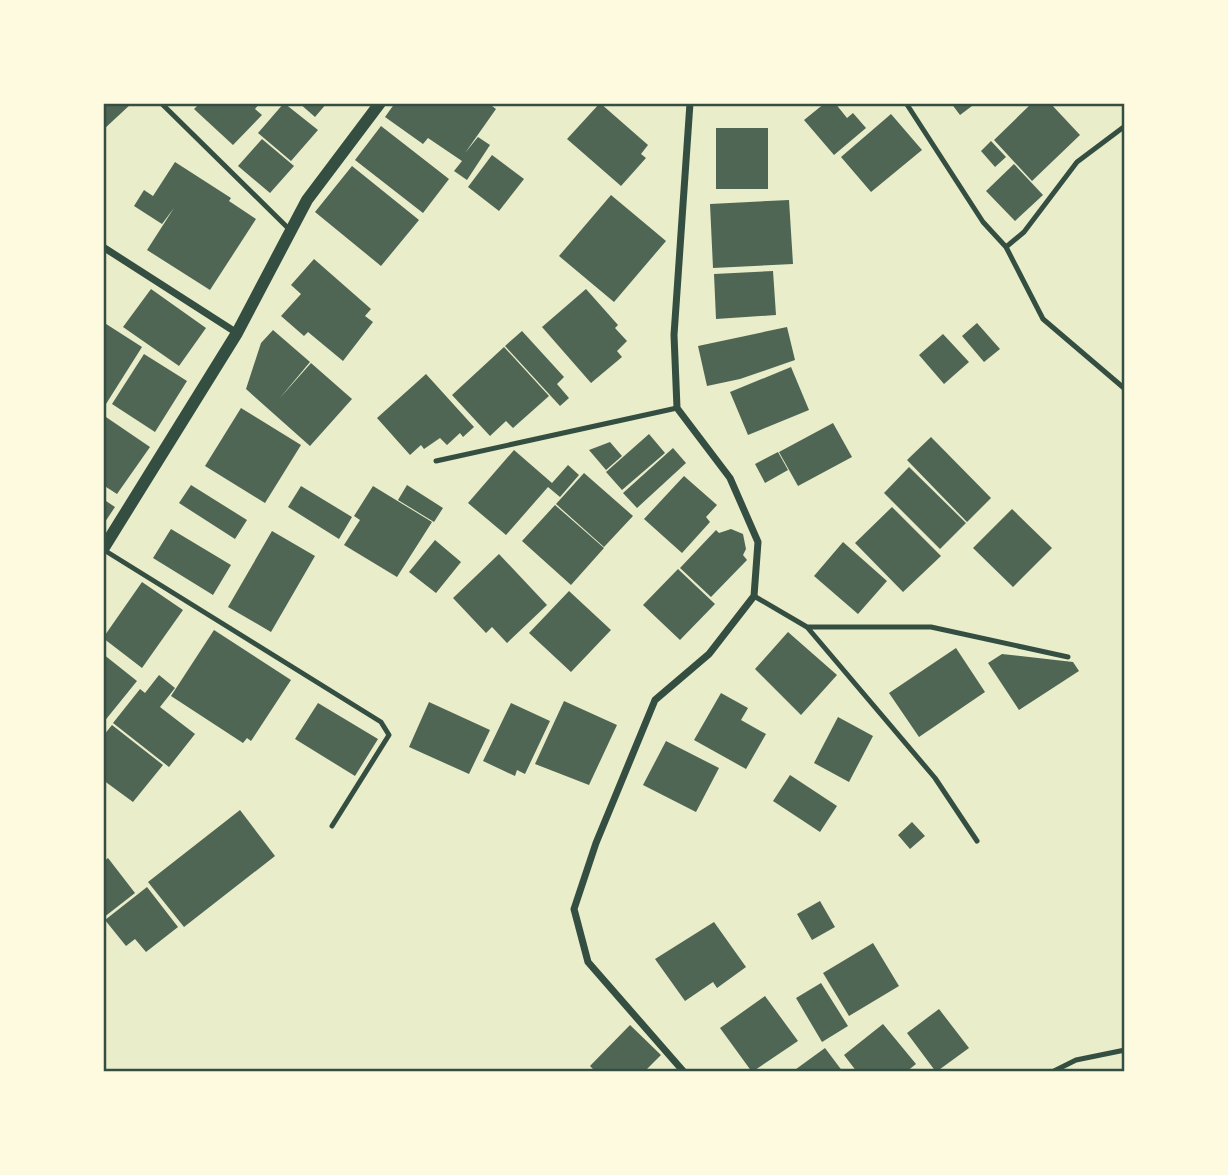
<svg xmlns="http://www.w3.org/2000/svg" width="1228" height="1175" viewBox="0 0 1228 1175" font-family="'Libre Baskerville',serif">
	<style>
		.building { fill: #4f6655 }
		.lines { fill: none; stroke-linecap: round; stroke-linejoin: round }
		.service { stroke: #344e41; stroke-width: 5 }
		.minor { stroke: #344e41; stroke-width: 7 }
		.tertiary { stroke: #344e41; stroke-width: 12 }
		.neatline { fill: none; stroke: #344e41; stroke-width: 2.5 }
	</style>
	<rect width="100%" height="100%" fill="#e9edc9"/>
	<path class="building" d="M103,103H132L103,130Z
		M200,103H260L255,109L262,115L233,145L194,109Z
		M284,103L318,130L291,161L258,133Z
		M299,103H327L315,117Z
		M395,103H488L496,109L465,153L478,137L490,145L467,180L454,171L462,161L428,138L423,144L385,117Z
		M600,103L648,145L641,154L646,158L621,186L567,139Z
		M825,103H835L847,118L853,113L866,128L834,155L804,120Z
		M951,103H976L960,115Z
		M1032,103H1050L1080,135L1032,181L994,140Z
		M891,114L922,150L871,192L841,157Z
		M381,126L449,179L423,213L355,160Z
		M716,128H768V189H716Z
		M262,139L294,166L270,193L238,166Z
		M991,141L1006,157L995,167L981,151Z
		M492,155L524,179L499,211L468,187Z
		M175,162L231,198L229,201L256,219L210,290L147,250L174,208L162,224L134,206L144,190L153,196Z
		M1014,164L1043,195L1015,221L986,191Z
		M352,166L419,220L381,266L315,212Z
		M611,195L666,241L614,302L559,256Z
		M789,200L793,264L713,268L710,204Z
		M314,259L371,309L365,316L373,322L343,361L308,332L304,336L281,316L301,294L291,285Z
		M773,271L776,315L716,319L714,274Z
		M151,289L206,328L179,366L123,327Z
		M586,289L618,325L615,328L627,341L617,351L622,357L591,383L542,327Z
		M103,322L142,347L106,404L103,402Z
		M977,323L1000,349L984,362L962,336Z
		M787,327L795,360L740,379L707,386L698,346Z
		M273,330L310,362L279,399L311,363L352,399L310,446L246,389L261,343Z
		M522,331L564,377L557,384L569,398L560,406L505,346Z
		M943,334L969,362L944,384L919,355Z
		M504,347L549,396L513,428L506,421L490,436L452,395Z
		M144,354L187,381L155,432L112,404Z
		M791,367L809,410L748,435L730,392Z
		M426,374L474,427L463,437L460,433L447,445L440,438L424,449L421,445L410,455L377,418Z
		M241,408L301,445L265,503L205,466Z
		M103,415L150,447L117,494L103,485Z
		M833,423L852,457L798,486L779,452Z
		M649,434L665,453L622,490L606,472Z
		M931,437L991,498L967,522L907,460Z
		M610,442L622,456L606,470L589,450Z
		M673,448L686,463L637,508L623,493Z
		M514,450L552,483L568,465L579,475L560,497L548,487L506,535L468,503Z
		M778,452L788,470L765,483L755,464Z
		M909,467L966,523L940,549L884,493Z
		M584,473L633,516L604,547L556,504Z
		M684,476L717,505L706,517L710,522L682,553L644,519Z
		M191,485L247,520L235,539L179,503Z
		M407,485L443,508L434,522L398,500Z
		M301,486L352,517L339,539L288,507Z
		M373,486L432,522L397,577L344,545L360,520L354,516Z
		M103,499L115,507L103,525Z
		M555,505L604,548L571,585L522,541Z
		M892,507L941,556L903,592L855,543Z
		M1012,509L1052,548L1013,587L973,548Z
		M171,529L231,565L213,595L153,558Z
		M731,529L743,534L746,549L743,555L747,560L711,597L680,568L716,530L719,533Z
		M272,531L315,556L271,632L228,607Z
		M435,540L461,562L436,593L409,572Z
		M843,542L887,581L858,614L814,576Z
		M499,554L547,605L507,643L492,627L486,633L453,598Z
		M678,569L715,604L680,640L643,605Z
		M142,582L183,610L142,668L103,638Z
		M569,591L611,630L571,672L529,633Z
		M214,630L291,680L251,741L247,738L243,743L171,696Z
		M788,632L837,675L801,715L755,669Z
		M956,648L985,692L919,737L889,693Z
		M103,654L137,681L103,723Z
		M1002,654L1073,662L1079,671L1019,710L988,663Z
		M159,675L175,688L160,707L195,734L169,767L113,723L140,689L145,693Z
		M721,693L748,708L741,720L766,734L746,769L694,740Z
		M564,701L617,725L589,785L535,764Z
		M429,702L490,730L469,774L409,747Z
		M318,703L378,739L355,776L295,739Z
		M511,703L550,721L525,774L517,770L515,776L483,761Z
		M838,717L873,736L849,782L814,763Z
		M112,725L163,765L133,802L103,780V736Z
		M666,741L719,768L696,812L643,785Z
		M790,775L837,806L820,832L773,801Z
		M240,810L275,856L184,927L148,882Z
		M912,822L925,836L910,849L898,835Z
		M108,858L135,893L103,918V862Z
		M147,887L178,927L146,952L135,939L126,946L105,920Z
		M820,901L835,927L812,940L797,914Z
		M714,922L746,967L717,988L713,982L685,1001L655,959Z
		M873,943L899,986L849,1016L823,973Z
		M821,983L848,1026L822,1042L796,998Z
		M765,996L798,1041L752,1072L720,1028Z
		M939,1009L969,1048L936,1072L907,1033Z
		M883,1024L916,1064L906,1072H857L844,1055Z
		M630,1025L661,1055L644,1072H596L590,1066Z
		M825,1048L843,1072H792Z"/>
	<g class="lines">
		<path class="service" d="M161,103L290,230
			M906,103L983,222L1006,247
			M1125,126L1077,162L1024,232L1006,247L1043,319L1125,389
			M436,461L677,408
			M104,550L381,722L389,735L332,826
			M754,596L807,627L935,778L977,841
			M807,627H931L1068,657
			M1052,1072L1076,1060L1125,1050"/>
		<path class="minor" d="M103,247L237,333
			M684,1072L588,962L574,909L596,843L655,700L709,654L754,596L758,542L730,478L677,408L674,335L690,103"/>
		<path class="tertiary" d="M103,549L237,333L307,200L380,103"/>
	</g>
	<rect width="1228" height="1175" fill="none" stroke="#fefae0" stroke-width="210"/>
	<rect x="105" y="105" width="1018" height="965" class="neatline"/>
</svg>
